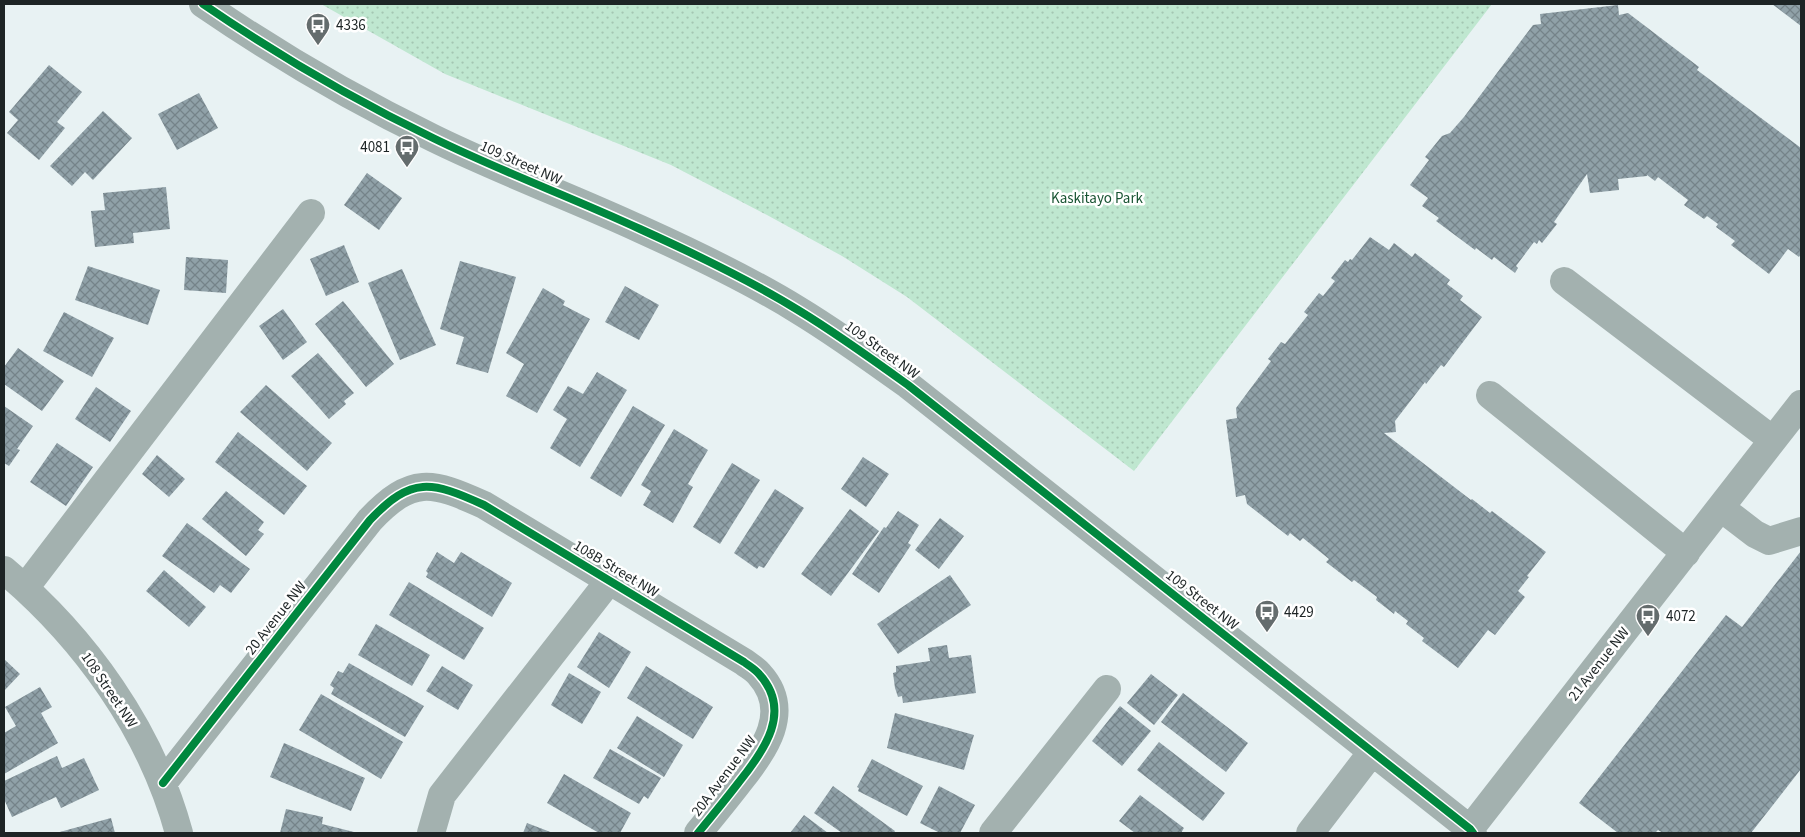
<svg xmlns="http://www.w3.org/2000/svg" width="1805" height="837" viewBox="0 0 1805 837" font-family="'Source Sans 3',sans-serif">
	<style>
		.park { fill: url(#park-dots) }
		.building { fill: url(#building-cross-hatch) }
		.lines { fill: none; stroke-linecap: round; stroke-linejoin: round }
		.minor { stroke: #a3b1af; stroke-width: 28 }
		.cycleway-casing { stroke: #fff; stroke-width: 11 }
		.cycleway { stroke: #00873e; stroke-width: 8 }
		.labels { text-anchor: middle; dominant-baseline: central; stroke-width: 5; stroke-linejoin: round; paint-order: stroke }
		.poi-label { font-size: 15px; fill: #1d2425; stroke: #fff; text-anchor: start }
		.street-label { font-size: 15px; fill: #1d2425; stroke: #fff }
		.park-label { font-size: 15px; fill: #185332; stroke: #fff }
	</style>
	<defs>
		<pattern id="park-dots" width="8" height="8" patternUnits="userSpaceOnUse" patternTransform="scale(1.25)"><rect width="8" height="8" fill="#bfe7d0"/><path d="M2 2h.1M6 6h.1" fill="none" stroke="#a4c6b2" stroke-width="1.8" stroke-linecap="round"/></pattern>
		<pattern id="building-cross-hatch" width="8" height="8" patternUnits="userSpaceOnUse" patternTransform="scale(1.25)"><rect width="8" height="8" fill="#90a1a8"/><path d="M0 0l8 8M0 8l8-8" fill="none" stroke="#758389"/></pattern>
	</defs>
	<rect width="100%" height="100%" fill="#e8f2f3"/>
	<path class="park" d="M321,4H1492L1134,471L907,297L842,256L767,215L671,165L445,74Z"/>
	<path class="building" d="M1772,4H1801V26Z
		M1618,5L1619,15L1628,13L1699,67L1697,70L1801,148V254L1799,257L1788,249L1769,274L1731,245L1735,241L1716,227L1718,224L1707,216L1704,219L1684,205L1688,200L1658,177L1655,181L1647,175V176L1618,179L1619,190L1590,193L1587,174L1554,222L1557,224L1542,243L1539,240L1537,244L1534,242L1516,266L1518,268L1515,273L1494,257L1492,260L1476,248L1475,250L1436,221L1439,218L1422,206L1428,198L1410,185L1429,160L1425,157L1442,136L1450,133L1464,117L1533,25L1541,24L1540,14Z
		M49,65L82,92L57,122L65,128L39,160L7,133L18,120L9,112Z
		M199,93L218,128L177,150L158,114Z
		M103,111L132,138L93,180L85,172L72,186L50,166Z
		M367,173L402,198L379,230L344,205Z
		M166,187L170,229L133,233L134,243L95,247L91,211L105,210L103,193Z
		M1370,237L1389,250L1394,243L1412,257L1415,253L1450,280L1447,284L1463,296L1460,300L1482,317L1444,367L1441,365L1426,384L1425,382L1395,421L1396,432L1384,433L1471,500L1472,499L1490,513L1492,511L1546,552L1527,576L1529,577L1518,591L1525,597L1495,635L1488,630L1458,668L1422,641L1424,638L1406,624L1408,621L1395,611L1394,614L1376,600L1377,597L1354,580L1352,582L1326,562L1329,559L1303,538L1300,541L1290,533L1288,536L1247,504L1245,495L1236,497L1226,420L1237,418L1236,408L1271,361L1268,359L1281,342L1285,344L1308,315L1304,312L1319,293L1323,296L1335,281L1331,278L1345,260L1348,262L1350,259L1352,260Z
		M344,245L359,282L326,296L310,259Z
		M186,257L228,260L226,293L184,290Z
		M460,261L516,277L488,373L456,364L464,337L440,329Z
		M88,266L160,290L148,325L75,300Z
		M402,269L436,345L400,360L368,283Z
		M625,286L659,305L639,340L605,322Z
		M543,288L565,301L563,305L590,319L537,413L506,396L524,364L506,353Z
		M343,301L394,364L366,387L315,324Z
		M283,309L307,342L283,360L259,326Z
		M64,312L114,338L92,377L43,351Z
		M18,348L64,381L42,411L4,384V367Z
		M318,353L354,393L344,401L346,404L329,419L291,376Z
		M597,372L627,390L580,467L550,448L567,419L553,410L568,386L583,394Z
		M266,385L332,443L307,471L240,412Z
		M96,387L131,411L110,442L75,419Z
		M4,406L33,426L17,449L20,450L9,466L4,463Z
		M633,406L665,425L621,497L590,478Z
		M674,429L708,450L688,484L693,487L673,523L643,505L651,491L641,485Z
		M238,432L307,486L284,515L215,462Z
		M57,443L93,467L66,506L30,482Z
		M157,455L185,479L169,497L142,474Z
		M863,457L889,474L866,507L841,489Z
		M732,463L760,480L720,544L693,527Z
		M775,489L804,508L764,568L759,566L757,569L734,553Z
		M226,491L264,522L258,530L264,534L246,556L202,519Z
		M850,509L879,531L831,596L801,574Z
		M898,511L919,525L908,543L911,545L879,593L852,574L884,527L886,528Z
		M940,518L964,536L939,569L915,550Z
		M187,523L250,569L231,593L220,585L214,593L162,556Z
		M1801,551V769L1751,833H1663L1658,830L1655,833H1618L1579,803L1726,615L1742,627Z
		M437,552L454,563L461,552L512,583L492,617L426,577L428,573L426,571Z
		M164,570L206,607L189,627L146,591Z
		M950,575L971,605L898,654L877,624Z
		M409,582L484,628L464,660L389,615Z
		M376,624L430,655L412,686L358,655Z
		M599,632L631,652L609,688L577,667Z
		M947,645L949,658L971,655L976,693L903,703L902,696L898,697L895,688L893,673L896,672V666L930,661L928,648Z
		M4,659L20,674L4,691Z
		M349,663L424,706L405,737L331,694L334,688L330,685L338,671L343,673Z
		M442,666L473,685L458,710L426,691Z
		M646,666L713,707L693,739L627,698Z
		M569,673L601,692L582,724L551,705Z
		M1151,674L1178,695L1154,725L1127,703Z
		M40,687L52,707L41,713L58,743L4,774V733L16,726L5,707Z
		M1183,693L1248,743L1226,772L1161,722Z
		M321,694L403,742L381,779L299,730Z
		M1120,706L1151,731L1122,766L1092,741Z
		M895,713L974,735L964,770L887,748Z
		M637,716L683,745L664,777L617,748Z
		M1159,742L1225,793L1203,821L1137,770Z
		M284,743L365,778L351,811L270,777Z
		M610,749L661,778L648,799L644,796L639,804L593,778Z
		M57,756L62,768L84,758L99,790L61,808L56,797L12,817L4,799V781Z
		M872,759L923,786L907,816L858,791L859,788L857,787Z
		M564,774L631,813L620,833H599L547,803Z
		M833,786L895,831L894,833H842L814,813Z
		M939,786L975,805L960,833H940L920,823Z
		M1140,795L1184,828L1181,833H1135L1119,821Z
		M286,809L323,817L322,824L358,833H280Z
		M804,815L828,833H790Z
		M111,818L115,833H56Z
		M527,823L553,833H523Z"/>
	<g class="lines">
		<path class="minor" d="M203,4C276,54 352,99 433,138C500,171 571,197 640,229C693,253 748,279 798,310C836,333 872,359 908,385L1470,829L1473,833
			M1564,281L1773,440
			M1490,395L1686,553
			M1721,508L1755,534L1769,541L1801,531
			M4,570C85,638 151,730 179,833
			M25,588L311,213
			M163,783L370,520C412,476 431,481 484,505L744,662C749,666 755,669 759,674C793,711 764,751 739,782C726,799 712,816 698,833
			M1470,829L1801,404
			M431,833L442,795L609,581
			M993,833L1107,689
			M1310,833L1372,752"/>
		<defs>
			<path id="cycleway" d="M203,4C276,54 352,99 433,138C500,171 571,197 640,229C693,253 748,279 798,310C836,333 872,359 908,385L1470,829L1473,833
				M163,783L370,520C412,476 431,481 484,505L744,662C749,666 755,669 759,674C793,711 764,751 739,782C726,799 712,816 698,833"/>
		</defs>
		<use href="#cycleway" class="cycleway-casing"/>
		<use href="#cycleway" class="cycleway"/>
	</g>
	<defs>
		<symbol id="bus-pin" viewBox="-11 -11 22 30"><path d="M0 17L-7.5 6A9.5 9.5 0 1 1 7.5 6Z" fill="#646c6d" stroke="#fff"/><path d="M-5-6H5V4H4V6H2V4H-2V6H-4V4H-5ZM-3.5-4V0h7V-4ZM-3.5 1.2v1.5H-2V1.2ZM2 1.2v1.5H3.5V1.2Z" fill="#fff"/></symbol>
	</defs>
	<g fill-rule="evenodd">
		<use href="#bus-pin" x="304" y="11" width="28" height="38"/>
		<use href="#bus-pin" x="393" y="133" width="28" height="38"/>
		<use href="#bus-pin" x="1253" y="598" width="28" height="38"/>
		<use href="#bus-pin" x="1634" y="602" width="28" height="38"/>
	</g>
	<g class="labels">
		<g class="poi-label">
			<text x="336" y="25">4336</text>
			<text x="390" y="147" text-anchor="end">4081</text>
			<text x="1284" y="612">4429</text>
			<text x="1666" y="616">4072</text>
		</g>
		<g class="street-label">
			<text transform="translate(521 163) rotate(24)">109 Street NW</text>
			<text transform="translate(882 350) rotate(36)">109 Street NW</text>
			<text transform="translate(616 569) rotate(31)">108B Street NW</text>
			<text transform="translate(1202 600) rotate(38)">109 Street NW</text>
			<text transform="translate(276 618) rotate(-52)">20 Avenue NW</text>
			<text transform="translate(1599 664) rotate(-52)">21 Avenue NW</text>
			<text transform="translate(109 690) rotate(56)">108 Street NW</text>
			<text transform="translate(724 776) rotate(-53)">20A Avenue NW</text>
		</g>
		<g class="park-label">
			<text x="1097" y="198">Kaskitayo Park</text>
		</g>
	</g>
	<rect width="1805" height="837" fill="none" stroke="#1d2425" stroke-width="10"/>
</svg>
